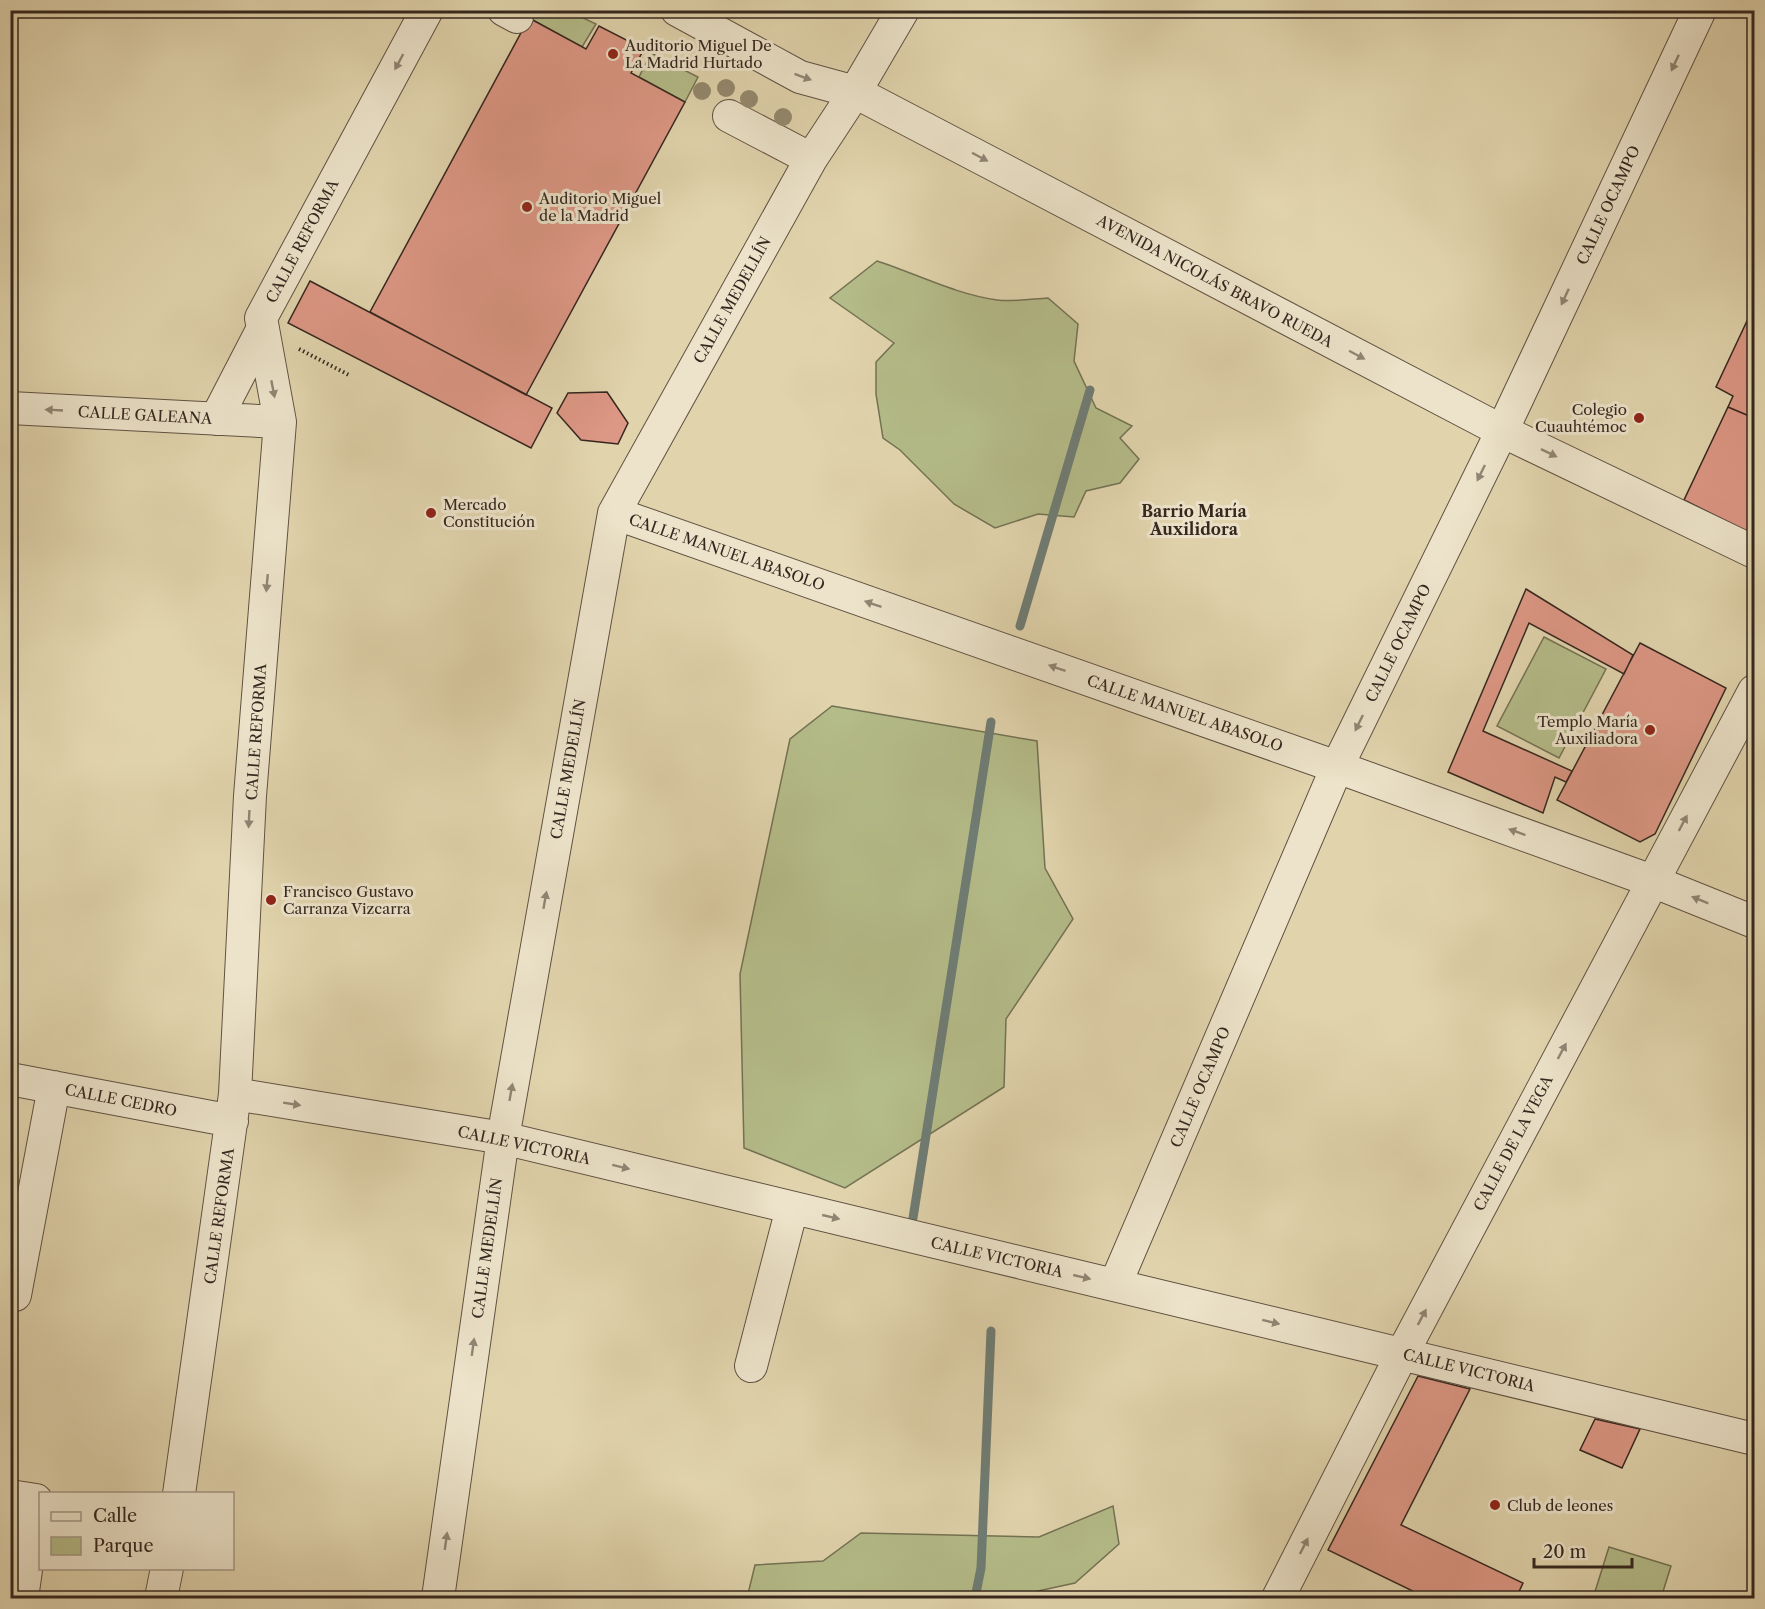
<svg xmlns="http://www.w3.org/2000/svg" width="1765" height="1609" viewBox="0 0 1765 1609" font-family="'Libre Caslon Text',serif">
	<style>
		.green { fill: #b4bc89; stroke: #747254; stroke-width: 1.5 }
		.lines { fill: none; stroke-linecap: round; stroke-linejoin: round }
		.stream { stroke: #6f7d75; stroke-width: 9 }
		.building { fill: #dd9785; stroke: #35271f; stroke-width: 1.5 }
		.minor-casing { stroke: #605242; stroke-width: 34 }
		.path { stroke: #35271f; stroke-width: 4; stroke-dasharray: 1.5 3; stroke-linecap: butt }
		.minor { stroke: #ece3ca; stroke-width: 32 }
		.tree { fill: #94896e }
		.oneway { fill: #908574 }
		.poi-dot { fill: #8f2418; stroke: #ece3ca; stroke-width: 2 }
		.labels { text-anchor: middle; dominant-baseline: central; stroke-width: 6; stroke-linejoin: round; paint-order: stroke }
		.poi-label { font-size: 15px; fill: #35271f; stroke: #ece3ca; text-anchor: start }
		.street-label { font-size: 15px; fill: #35271f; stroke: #ece3ca }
		.neighbourhood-label { font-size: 16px; font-weight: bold; fill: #35271f; stroke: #ece3ca }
	</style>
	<rect width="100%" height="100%" fill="#e1d4ad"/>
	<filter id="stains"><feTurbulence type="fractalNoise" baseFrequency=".00333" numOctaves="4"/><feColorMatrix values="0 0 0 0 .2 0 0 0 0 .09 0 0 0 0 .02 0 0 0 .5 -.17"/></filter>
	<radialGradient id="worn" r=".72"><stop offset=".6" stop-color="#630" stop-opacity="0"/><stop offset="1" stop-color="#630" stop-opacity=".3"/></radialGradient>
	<path class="green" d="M534,11H569L596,24L582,47L529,18Z
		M651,53L698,77L685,102L639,77Z
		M877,261C917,274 955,294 997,300C1013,302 1032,299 1048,298L1078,324L1074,361L1096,408L1132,426L1120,438L1139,459L1120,483L1086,491L1074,517L1038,514L995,528L954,504L900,450L883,438L876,394V362L894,343L830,298Z
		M1544,637L1606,669L1559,758L1497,726Z
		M832,706L1037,741L1045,868L1073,919L1006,1019L1004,1087L845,1188L744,1148L740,974L790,739Z
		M1113,1506L1119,1544L1075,1583L1006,1598H747L755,1565L823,1561L861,1533L1039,1537Z
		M1609,1547L1671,1566L1661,1598H1593Z"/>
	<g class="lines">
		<path class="stream" d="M1020,626L1090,390
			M913,1218L991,722
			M975,1598L981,1568L991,1331"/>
	</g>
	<path class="building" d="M529,18L586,49L599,26L644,49L631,73L685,102L526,395L370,312Z
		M310,281L552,408L531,448L288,323Z
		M1754,306V418L1728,407L1733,396L1716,387Z
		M607,392L628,423L618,444L581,440L557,413L568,393Z
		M1728,407L1754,418V535L1684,500Z
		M1526,589L1633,655L1624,674L1529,623L1483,731L1572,771L1566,782L1555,777L1543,813L1448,772Z
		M1640,643L1726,688L1655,834L1640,842L1557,800Z
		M1418,1376L1470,1389L1401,1525L1523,1583L1516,1598H1427L1328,1550Z
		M1595,1419L1640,1429L1622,1468L1580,1450Z"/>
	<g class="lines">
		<defs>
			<path id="minor" d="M504,10L517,17
				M677,10L800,77L855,92L1502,431L1754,552
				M729,116L811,159
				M10,408L280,422
				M216,419L262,330
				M614,513L1337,767L1652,881L1754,922
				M10,1079L232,1121
				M235,1094L503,1138L1754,1439
				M1115,1285L1337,767L1502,431L1700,10
				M10,1294L15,1295L54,1087
				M751,1366L792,1208
				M179,1494L235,1094L250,796L280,422L261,318L427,10
				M10,1496L36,1500L22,1598
				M161,1598L167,1568
				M438,1598L503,1138L614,513L811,159L855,92L903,10
				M1278,1598L1402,1354L1754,691"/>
		</defs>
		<use href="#minor" class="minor-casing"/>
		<path class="path" d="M299,349L349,375"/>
		<use href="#minor" class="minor"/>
	</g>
	<g class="tree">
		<circle cx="726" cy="88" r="9"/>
		<circle cx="702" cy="91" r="9"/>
		<circle cx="749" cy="99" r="9"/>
		<circle cx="783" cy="117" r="9"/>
	</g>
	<defs><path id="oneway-solid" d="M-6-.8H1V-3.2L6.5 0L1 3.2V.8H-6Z" transform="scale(1.5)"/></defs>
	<g class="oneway">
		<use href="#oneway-solid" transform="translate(399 62) rotate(118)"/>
		<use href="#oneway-solid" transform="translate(1675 63) rotate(115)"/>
		<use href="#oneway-solid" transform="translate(803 77) rotate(20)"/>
		<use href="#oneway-solid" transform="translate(980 157) rotate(28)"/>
		<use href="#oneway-solid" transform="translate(1565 297) rotate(115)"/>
		<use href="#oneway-solid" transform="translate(1357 355) rotate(28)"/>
		<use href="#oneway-solid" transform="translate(273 389) rotate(79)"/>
		<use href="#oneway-solid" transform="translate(54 410) rotate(-177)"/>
		<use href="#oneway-solid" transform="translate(1549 453) rotate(26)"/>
		<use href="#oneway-solid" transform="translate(1481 473) rotate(116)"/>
		<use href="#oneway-solid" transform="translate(267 583) rotate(95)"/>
		<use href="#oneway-solid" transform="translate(873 604) rotate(-161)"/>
		<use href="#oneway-solid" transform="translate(1057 668) rotate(-161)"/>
		<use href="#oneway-solid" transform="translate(1359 723) rotate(116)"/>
		<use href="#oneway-solid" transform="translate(249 819) rotate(93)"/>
		<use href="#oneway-solid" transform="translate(1683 823) rotate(-62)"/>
		<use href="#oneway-solid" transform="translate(1517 832) rotate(-160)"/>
		<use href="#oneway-solid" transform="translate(545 900) rotate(-80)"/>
		<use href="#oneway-solid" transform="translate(1700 900) rotate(-158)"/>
		<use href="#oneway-solid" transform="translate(1562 1051) rotate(-62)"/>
		<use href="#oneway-solid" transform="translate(511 1092) rotate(-80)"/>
		<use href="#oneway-solid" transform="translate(292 1104) rotate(9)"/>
		<use href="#oneway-solid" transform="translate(621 1167) rotate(14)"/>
		<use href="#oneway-solid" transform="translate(831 1217) rotate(13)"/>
		<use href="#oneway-solid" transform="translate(1082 1277) rotate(13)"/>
		<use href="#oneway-solid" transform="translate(1422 1317) rotate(-62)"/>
		<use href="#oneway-solid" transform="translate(1271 1322) rotate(14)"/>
		<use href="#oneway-solid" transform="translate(473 1347) rotate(-82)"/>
		<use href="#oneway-solid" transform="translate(446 1541) rotate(-82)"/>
		<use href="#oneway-solid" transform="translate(1304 1546) rotate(-63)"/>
	</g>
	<g class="poi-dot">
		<circle cx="613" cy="54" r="6"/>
		<circle cx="527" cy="207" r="6"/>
		<circle cx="1639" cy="418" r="6"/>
		<circle cx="431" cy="513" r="6"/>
		<circle cx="1650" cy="730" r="6"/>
		<circle cx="271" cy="900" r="6"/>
		<circle cx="1495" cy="1505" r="6"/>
	</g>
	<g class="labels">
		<g class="poi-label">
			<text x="625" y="45">Auditorio Miguel De<tspan x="625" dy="17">La Madrid Hurtado</tspan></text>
			<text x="539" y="198">Auditorio Miguel<tspan x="539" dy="17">de la Madrid</tspan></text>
			<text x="1627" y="409" text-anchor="end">Colegio<tspan x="1627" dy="17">Cuauhtémoc</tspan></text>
			<text x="443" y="504">Mercado<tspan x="443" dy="17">Constitución</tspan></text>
			<text x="1638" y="721" text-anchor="end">Templo María<tspan x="1638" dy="17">Auxiliadora</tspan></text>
			<text x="283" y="891">Francisco Gustavo<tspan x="283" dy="17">Carranza Vizcarra</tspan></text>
			<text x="1507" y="1505">Club de leones</text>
		</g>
		<g class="street-label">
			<text transform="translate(1608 205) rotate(-65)">CALLE OCAMPO</text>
			<text transform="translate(302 241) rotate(-62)">CALLE REFORMA</text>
			<text transform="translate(1215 281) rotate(28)">AVENIDA NICOLÁS BRAVO RUEDA</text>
			<text transform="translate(732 300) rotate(-61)">CALLE MEDELLÍN</text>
			<text transform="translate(145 415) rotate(3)">CALLE GALEANA</text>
			<text transform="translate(727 552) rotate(19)">CALLE MANUEL ABASOLO</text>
			<text transform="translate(1398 643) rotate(-64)">CALLE OCAMPO</text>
			<text transform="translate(1185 713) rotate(19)">CALLE MANUEL ABASOLO</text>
			<text transform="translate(256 732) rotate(-86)">CALLE REFORMA</text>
			<text transform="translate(568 769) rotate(-80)">CALLE MEDELLÍN</text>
			<text transform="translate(1200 1087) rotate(-67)">CALLE OCAMPO</text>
			<text transform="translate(121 1100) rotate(11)">CALLE CEDRO</text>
			<text transform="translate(1513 1143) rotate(-62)">CALLE DE LA VEGA</text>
			<text transform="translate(524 1145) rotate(12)">CALLE VICTORIA</text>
			<text transform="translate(219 1216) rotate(-82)">CALLE REFORMA</text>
			<text transform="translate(487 1248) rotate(-82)">CALLE MEDELLÍN</text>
			<text transform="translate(997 1257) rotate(13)">CALLE VICTORIA</text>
			<text transform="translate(1469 1370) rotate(14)">CALLE VICTORIA</text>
		</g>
		<g class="neighbourhood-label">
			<text x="1194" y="511">Barrio María<tspan x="1194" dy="18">Auxilidora</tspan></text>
		</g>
	</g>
	<rect width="1765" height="1609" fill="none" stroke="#e1d4ad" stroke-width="36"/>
	<rect x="12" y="12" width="1741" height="1585" fill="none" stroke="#35271f" stroke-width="3"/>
	<rect x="18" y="18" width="1729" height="1573" fill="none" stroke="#35271f" stroke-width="1.5"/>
	<rect x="39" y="1492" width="195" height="78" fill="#ece3ca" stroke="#a39886" stroke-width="1.5"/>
	<rect x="51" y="1512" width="30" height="9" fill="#ece3ca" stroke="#a39886" stroke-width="1.5"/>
	<text x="93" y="1522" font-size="18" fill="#35271f">Calle</text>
	<rect x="51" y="1537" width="30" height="18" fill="#b4bc89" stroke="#a39886" stroke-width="1.5"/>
	<text x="93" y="1552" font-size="18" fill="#35271f">Parque</text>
	<path d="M1534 1558v9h98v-9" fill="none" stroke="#35271f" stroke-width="3"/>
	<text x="1543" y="1558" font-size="18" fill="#35271f" stroke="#ece3ca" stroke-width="4.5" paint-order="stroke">20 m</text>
	<rect width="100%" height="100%" filter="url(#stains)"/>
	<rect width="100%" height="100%" fill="url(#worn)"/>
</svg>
